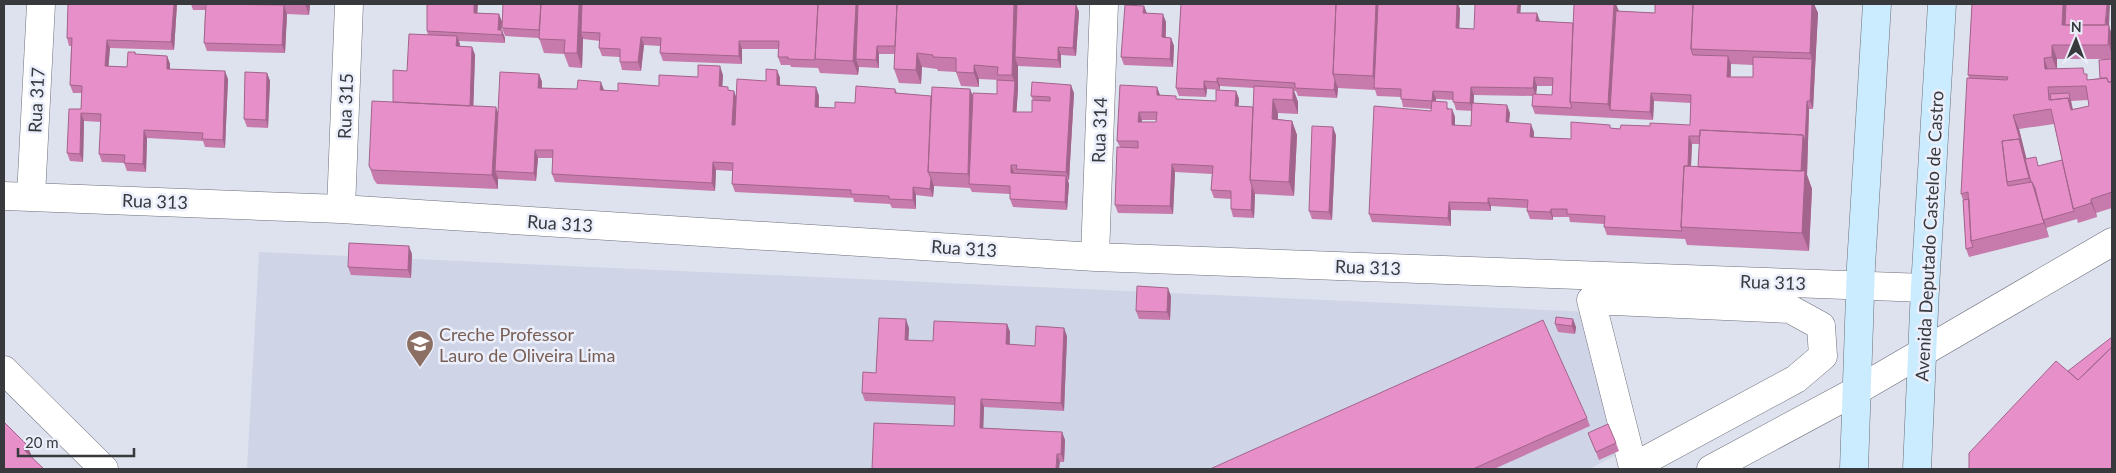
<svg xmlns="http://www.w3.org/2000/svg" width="2116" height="473" viewBox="0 0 2116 473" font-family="Lato,sans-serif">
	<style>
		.built { fill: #cfd5e7 }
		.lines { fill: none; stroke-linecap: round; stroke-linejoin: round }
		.pedestrian-casing { stroke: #6c6f7a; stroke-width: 29 }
		.minor-casing { stroke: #6c6f7a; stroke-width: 29 }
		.tertiary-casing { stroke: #6c6f7a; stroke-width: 29 }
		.secondary-casing { stroke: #6c6f7a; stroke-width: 29 }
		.pedestrian { stroke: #fff; stroke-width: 28 }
		.minor { stroke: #fff; stroke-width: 28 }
		.tertiary { stroke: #fff; stroke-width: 28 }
		.secondary { stroke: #cbecfe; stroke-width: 28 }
		.wall { fill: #c77bac; fill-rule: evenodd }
		.shaded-wall { fill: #a2648c }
		.building { fill: #e78fc8; stroke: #a2648c; fill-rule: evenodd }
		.labels { text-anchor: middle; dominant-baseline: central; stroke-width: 5; stroke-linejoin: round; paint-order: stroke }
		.street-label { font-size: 18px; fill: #37393d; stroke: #ebeffb }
		.education-label { font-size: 18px; fill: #785e54; stroke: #ebeffb; text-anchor: start }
	</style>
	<rect width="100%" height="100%" fill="#dee2ee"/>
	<path class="built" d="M259,252L1593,312L1628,449L1589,469H247Z"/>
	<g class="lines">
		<defs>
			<path id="pedestrian" d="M1591,300L1790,309L1821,326L1823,356L1796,379L1633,467Z"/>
			<path id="minor" d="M4,196L341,209L1095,257L1925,288
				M31,196L41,4
				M341,209L349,4
				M1095,257L1104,4"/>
			<path id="tertiary" d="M4,370L104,469
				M1711,469L1856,391L2112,242"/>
			<path id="secondary" d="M1854,469L1861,266L1877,4
				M1917,469L1925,288L1942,4"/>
		</defs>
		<use href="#pedestrian" class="pedestrian-casing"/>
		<use href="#minor" class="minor-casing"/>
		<use href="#tertiary" class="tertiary-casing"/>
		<use href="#secondary" class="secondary-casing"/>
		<use href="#pedestrian" class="pedestrian"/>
		<use href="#minor" class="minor"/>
		<use href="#tertiary" class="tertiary"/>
		<use href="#secondary" class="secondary"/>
	</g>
	<path class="wall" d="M68,4H177L174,50L110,48L108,66L127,67L135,52L136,54L167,56L170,64V69L228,79L225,148L205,147L203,141L147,138L146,172L127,171L124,163L102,162L99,154L101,122L84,121L83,162L70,161L67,153L81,109L82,93H73L70,85L71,46H69L67,38Z
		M191,4H310L309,15L287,14L285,53L207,51L204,43L205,10H193Z
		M1076,4L1079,12L1076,56L1061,55V68L1018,66V89L1016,112H1032L1033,100L1031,96L1074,93L1069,180H1068L1069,184L1067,210L1013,207L1010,199V194L972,192L970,188L934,186L933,197L916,195V209L892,208L890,204L854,202L853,198L735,192L732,184V171L716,170L715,191L555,182L552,174L553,158H538L536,181L498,179V178V189L377,184L374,180L369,166L393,102L407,71L428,35L427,31L477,13L499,14L502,22L501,30L505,38V43L459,41L460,46L472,47L475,55L473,106L498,113L539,74L542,82V88L618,91L659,86L698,77L723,75L722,86L730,91L736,97L766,81L777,70L780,78V85L816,87L819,96V107L835,108L855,103L895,89L897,93L931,96L997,94L999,80L979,79V87L961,86L956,72L938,71L937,69L922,67L921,84L899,83L894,69L895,54H879V68L859,67L858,75L820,73L818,68L791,67L790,65H781L778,57V49H742V64L663,61L660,53V46L644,45L641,71L622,70L620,62V57L602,56L599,48L600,41L583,39L582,68L569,67L564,54L544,53L539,38L505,36L502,28Z
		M1181,4H1458L1460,9L1459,28L1474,29L1520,13L1540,21L1573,23L1619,11L1655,13V4H1814L1818,13L1815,67L1813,109H1809L1807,175L1812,189L1809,251L1687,245L1685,239L1607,235L1604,227V224L1570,222L1569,217H1553V220L1530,219L1527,211L1528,208L1491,206V211L1451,210V226L1372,222L1369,214L1431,111L1432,109L1403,107L1401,97L1377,96L1375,90L1338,88L1337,98L1298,96L1296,91H1294L1298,102V114L1278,113V119L1292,121L1297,135L1294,196L1255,194L1254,218L1233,217L1231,209V199L1214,198L1211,190L1212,174L1175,172L1173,214L1118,213L1115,205L1120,147L1117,141L1120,85L1177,99L1216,101L1236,91L1239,99L1238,106L1253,107L1254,88L1220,86V90L1207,89L1206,97L1179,96L1176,88ZM1731,64L1753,65V77H1731ZM1537,86H1552V95L1536,94ZM1474,95L1533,96L1532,106L1535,114L1653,120L1654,101L1691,103L1690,125L1650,126L1620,129L1611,128L1571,139L1534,137V132L1509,122L1510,113L1474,103ZM1436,99L1453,100L1456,110L1472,111L1471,126L1455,125V117L1452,109H1450L1436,101ZM1142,120H1156V122H1142ZM1692,144H1700L1698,167H1691Z
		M1972,4L2109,26L2111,32H2112V208L2096,213L2097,217L2078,223L2077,219L2046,228L2049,237L1969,257L1966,249L1963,200L1961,194L1969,78L1968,75ZM2057,59H2110L2100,78L2089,80L2057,69ZM2088,100L2089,106L2073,109L2071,101ZM2054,124L2062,160L2039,166L2026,159L2019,129Z
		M1144,6L1147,14L1166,22V37L1171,38L1174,46L1173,67L1124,65L1121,57Z
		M267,73L270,81L268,128L247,127L244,119Z
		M1336,135L1332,220L1312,219L1309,211Z
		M412,254L411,278L351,275L348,267Z
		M1171,296L1170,320L1139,319L1136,311Z
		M1556,317L1576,327L1575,334L1558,332L1555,324Z
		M1007,324L1010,332V345L1035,346L1067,336L1064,411L984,407L983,428L1062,432L1065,440L1064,462H1060L954,426L955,405L865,401L862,393L909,328L908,340L933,341Z
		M1587,418L1590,426L1494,469H1210Z
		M1588,433L1616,443L1619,451L1599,460Z"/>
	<path class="shaded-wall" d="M174,4H177L174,50L171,42Z
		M305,4H310L309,15Z
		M474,4H478L477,21L474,13Z
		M579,4H585L581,32L583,39L582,68L577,53Z
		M856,4H862L856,59L859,67L858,75L853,61Z
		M1014,4H1020L1015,57L1018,66V89L1016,120L1013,112L1015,83L1012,75Z
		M1076,4L1079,12L1076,56L1073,48Z
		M1376,4H1380L1377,88L1373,76Z
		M1457,4H1458L1460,9L1459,36L1456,28Z
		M1518,4H1521L1520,21L1517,13Z
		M1614,4H1616L1619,11L1614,111L1610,110L1608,104Z
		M1812,4H1814L1818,13L1813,109L1810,101L1812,59L1810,53Z
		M2063,4H2069L2064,31L2062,25Z
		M2107,4H2110L2109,26L2112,35L2111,51L2105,31Z
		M284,5L287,14L285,53L282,45Z
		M1144,6L1147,14L1143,13Z
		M1537,13L1540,21L1539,29L1536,21Z
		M499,14L502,22L501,35L498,30Z
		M1163,14L1166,22L1165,45L1162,37Z
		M502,30L505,38V43L502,35Z
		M457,36L460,44L459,54L456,46Z
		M641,37L644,45L641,71L638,62Z
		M1171,38L1174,46L1173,67L1170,59Z
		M107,40L110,48L108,74L105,66Z
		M739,41L742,49V64L739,56Z
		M2052,45L2057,59V71L2052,57Z
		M877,46L879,54V68L876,60Z
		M472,47L475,55L473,119L470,111Z
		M1058,47L1061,55V68L1058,60Z
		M917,53L922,67L921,84L916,70Z
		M167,56L170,64V77L167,69Z
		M1728,56L1731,64L1730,85L1727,77Z
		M2044,58L2049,72L2045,69Z
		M974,65L979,79V87L974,73Z
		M720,66L723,75L722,94L719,86Z
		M777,70L780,78V93L777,85Z
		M225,71L228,79L225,148L223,140Z
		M267,73L270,81L268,128L266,120Z
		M539,74L542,82L541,96L538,88Z
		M1534,77L1537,86L1536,96L1533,88Z
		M1217,78L1220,86V90L1217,82Z
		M1335,80L1338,88L1337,98L1334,90Z
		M1204,81L1207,89L1206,97L1204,89Z
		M601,82L604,90L603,98L600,90Z
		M1071,85L1074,93L1069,180L1066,172Z
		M816,87L819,96L818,115L815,107Z
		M1157,87L1160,95V103L1157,95Z
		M1471,87L1474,95L1473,111L1470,103Z
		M1293,88L1298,102V114L1293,100Z
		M970,89L976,103L972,184L968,174Z
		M734,91L737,99L735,133L732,125Z
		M1236,91L1239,99L1238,114L1235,106Z
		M1433,91L1436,99L1435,109L1432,101Z
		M1651,93L1654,101L1653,120L1650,112Z
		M2069,93L2071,101L2073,112L2071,110L2068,98Z
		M1273,99L1278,113L1277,133L1272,119Z
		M1807,101L1809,109L1807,175L1812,189L1809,251L1802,233L1801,175L1803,135Z
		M1507,105L1510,113L1508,130L1506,122Z
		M496,107L501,121L495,171L498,178V189L492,175Z
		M1452,109L1455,117V133L1452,125Z
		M1139,112L1142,120L1141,130L1138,122Z
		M81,113L84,121L83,162L80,154Z
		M2013,115L2019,129L2036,196L2029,178Z
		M1292,121L1297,135L1294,196L1289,182Z
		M1531,124L1534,132L1533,145L1530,137Z
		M1333,127L1336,135L1332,220L1329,212Z
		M144,130L147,138L146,172L143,164Z
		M1689,136L1692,144L1688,227H1685Z
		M535,150L538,158L536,181L534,173Z
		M713,162L716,170L715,191L712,183Z
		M1172,164L1175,172L1173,214L1170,206Z
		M1011,165L1014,173H1011Z
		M1066,176L1069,184L1067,210L1065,202Z
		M931,178L934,186L933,197L930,189Z
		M1252,186L1255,194L1254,218L1251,210Z
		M913,187L916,195V209L913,200Z
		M2037,196L2049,237L2044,223Z
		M1488,198L1491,206V211L1488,203Z
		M2091,199L2096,213L2097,217L2091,203Z
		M1449,202L1451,210V226L1448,218Z
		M1551,209L1553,217V220L1550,212Z
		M409,246L412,254L411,278L408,270Z
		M1168,288L1171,296L1170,320L1167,312Z
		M906,319L909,328L908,348L905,340Z
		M1573,319L1576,327L1575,334L1572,326Z
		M1007,324L1010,332L1009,352L1006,344Z
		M1064,328L1067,336L1064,411L1061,403Z
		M981,399L984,407L983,436L980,428Z
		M1062,432L1065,440L1064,462L1061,454Z
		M27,445L33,459L23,449Z
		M1057,454L1060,462L1059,469H1056Z"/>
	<path class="building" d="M68,4H174L171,42L107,40L105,66L127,67L128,52H135V54L167,56V69L225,71L223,140L202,139L203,133L144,130L143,164L124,163L125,155L99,154L101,114L81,113L80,154L67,153L69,109H81L82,86L70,85L72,38H67Z
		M206,4L284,5L282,45L204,43Z
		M427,4H474V13L499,14L498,30H502V35L427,31Z
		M503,4H541L539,30L502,28Z
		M541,4H579L577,53H564L565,40L539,39Z
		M582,4H818L815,60L788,59V57H778L779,41H739V56L660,53L661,38L641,37L638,62H620V49L599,48L600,33L581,32Z
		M818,4H856L853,61L815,59Z
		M858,4H897L895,46H877L876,60L856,59Z
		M897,4H1014L1012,75H997L998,67L974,65V73L956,72V58L933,57V55L917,53L916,70L894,69Z
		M1017,4H1076L1073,48L1058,47V60L1015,57Z
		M1181,4H1336L1333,74L1335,80L1334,90L1295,88V83L1217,78V82L1204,81V89L1176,88Z
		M1336,4H1376L1373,76L1333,74Z
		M1378,4H1457L1456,28L1474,29L1475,4H1518L1517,13H1537L1536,21L1573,23L1570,102L1572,108L1532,106L1533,94L1552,95L1553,78L1534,77L1533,88L1471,87L1470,103L1453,102V92L1433,91L1432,101L1447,102V109H1452V125L1471,126L1472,103L1507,105L1506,122L1531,124L1530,137L1571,139V122L1610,125V128L1620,129L1621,125L1650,126V123L1690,125L1691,95L1651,93L1650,112L1610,110L1616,11L1655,13V4H1693L1691,49L1693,55L1728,56L1727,77H1753V57L1812,59L1810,101H1807L1805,141L1803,135L1700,130V136H1689L1688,166H1684L1681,227L1682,231L1604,227L1605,216L1567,214V209H1551L1550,212L1527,211L1528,200L1488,198V203L1449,202L1448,218L1369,214L1374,106L1431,111L1432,101L1401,99V89L1374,88Z
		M1574,4H1614L1608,104L1570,102Z
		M1693,4H1812L1810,53L1691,49Z
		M1972,4H2063L2062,25H2109L2108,45H2052V57L2044,58L2045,69L2083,68L2084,74H2087V80L2107,78L2108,82H2112V192L2091,199V203L2073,209L2051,109L2013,115L2021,143L2019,139L2002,141L2007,182L2008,186L2032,182L2044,223L1971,241L1968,192L1961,194L1967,78L2007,80L2008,77L1968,75ZM2086,86L2089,106L2071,110L2068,98L2049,100L2048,87Z
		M2066,4H2107L2105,25H2065Z
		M1125,5L1144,6L1143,13L1163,14L1162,37L1171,38L1170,59L1121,57Z
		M2111,32H2112V51H2111Z
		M409,34L457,36L456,46L472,47L470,106L393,102V70L407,71Z
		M2112,59V82H2108L2107,78H2100L2099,60Z
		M698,65L720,66L719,86L728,87V90L734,91L732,125H735L737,79L766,81V69L777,70V85L816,87L815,107L835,108V102L855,103L856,86L895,89V93L931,96L928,172L931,178L930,189L913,187V200L889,199V196L851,194V190L732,184L733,163L713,162L712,183L552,174L553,150H535L534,173L495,171L500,72L539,74L538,88L577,89L578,80L601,82L600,90L618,91V83L659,86V75L698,77Z
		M245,72L267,73L266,120L244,119Z
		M997,80L1015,81L1013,112H1032V100L1050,101V97L1031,96L1032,82L1071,85L1066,172L1016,169L1017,165H1011V173L1066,176L1065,202L1010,199V186L969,184L973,93L997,94Z
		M1120,85L1157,87V95L1176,96V99L1216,101V90L1236,91L1235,106L1253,107L1250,180L1252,186L1251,210L1231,209V191L1211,190L1213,166L1172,164L1170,206L1115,205L1117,147L1138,148V141H1117ZM1139,112H1157L1156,122H1138Z
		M1254,86L1293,88V100L1273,99L1272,119L1292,121L1289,182L1250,180Z
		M932,87L970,89L968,174L928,172Z
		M2069,93L2070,104L2068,98L2051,100L2050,94Z
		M372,101L496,107L492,175L372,170L369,166Z
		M1312,126L1333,127L1329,212L1309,211Z
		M1700,130L1803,135L1801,171L1698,167Z
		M2019,139L2029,178L2007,182L2002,141Z
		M2036,157L2038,166L2062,160L2074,211L2043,220L2035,188L2032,182H2031L2025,159Z
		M1684,166L1805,171L1802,233L1681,227Z
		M1969,199L1971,241L1973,247L1966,249L1963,200Z
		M349,243L409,246L408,270L348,267Z
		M1137,286L1168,288L1167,312L1136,311Z
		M1556,317L1573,319L1572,326L1555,324Z
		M879,318L906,319L905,340L933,341L934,321L1007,324L1006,344L1035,346L1036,326L1064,328L1061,403L981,399L980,428L1062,432L1061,454H1057L1056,469H872L874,423L954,426L955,397L862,393L863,372L876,373Z
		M1543,320L1587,418L1473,469H1210Z
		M2112,337V347L2078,380L2068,371Z
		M2112,347V469H1969V453L2056,361L2078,380Z
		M4,422L27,445L23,449L44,469H4Z
		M1608,424L1616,443L1596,452L1588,433Z"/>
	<defs>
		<symbol id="school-pin" viewBox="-11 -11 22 30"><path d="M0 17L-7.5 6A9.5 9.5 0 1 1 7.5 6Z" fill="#8d6e63" stroke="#ebeffb"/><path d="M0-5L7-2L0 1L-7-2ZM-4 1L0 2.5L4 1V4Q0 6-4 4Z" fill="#fff"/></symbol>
	</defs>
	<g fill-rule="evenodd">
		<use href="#school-pin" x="404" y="328" width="32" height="43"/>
	</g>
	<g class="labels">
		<g class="street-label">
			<text transform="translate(36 100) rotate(-87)">Rua 317</text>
			<text transform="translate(345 106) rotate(-88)">Rua 315</text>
			<text transform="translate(1099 130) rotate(-88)">Rua 314</text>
			<text transform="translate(155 201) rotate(2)">Rua 313</text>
			<text transform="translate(560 223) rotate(4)">Rua 313</text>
			<text transform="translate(1929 236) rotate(-87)">Avenida Deputado Castelo de Castro</text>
			<text transform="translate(964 248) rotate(4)">Rua 313</text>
			<text transform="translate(1368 267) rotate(2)">Rua 313</text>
			<text transform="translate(1773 282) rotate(2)">Rua 313</text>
		</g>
		<g class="education-label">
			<text x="439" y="334">Creche Professor<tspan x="439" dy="21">Lauro de Oliveira Lima</tspan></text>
		</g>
	</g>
	<rect width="2116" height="473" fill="none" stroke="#37393d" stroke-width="10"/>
	<g transform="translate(2076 40) rotate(1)" stroke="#ebeffb" stroke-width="4" paint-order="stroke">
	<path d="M0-4L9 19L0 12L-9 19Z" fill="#37393d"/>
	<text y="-8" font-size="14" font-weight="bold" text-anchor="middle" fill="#37393d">N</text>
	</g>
	<path d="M18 448v8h116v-8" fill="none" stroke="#37393d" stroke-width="2.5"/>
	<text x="25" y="448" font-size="15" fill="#37393d" stroke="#ebeffb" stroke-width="4" paint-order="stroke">20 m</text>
</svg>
